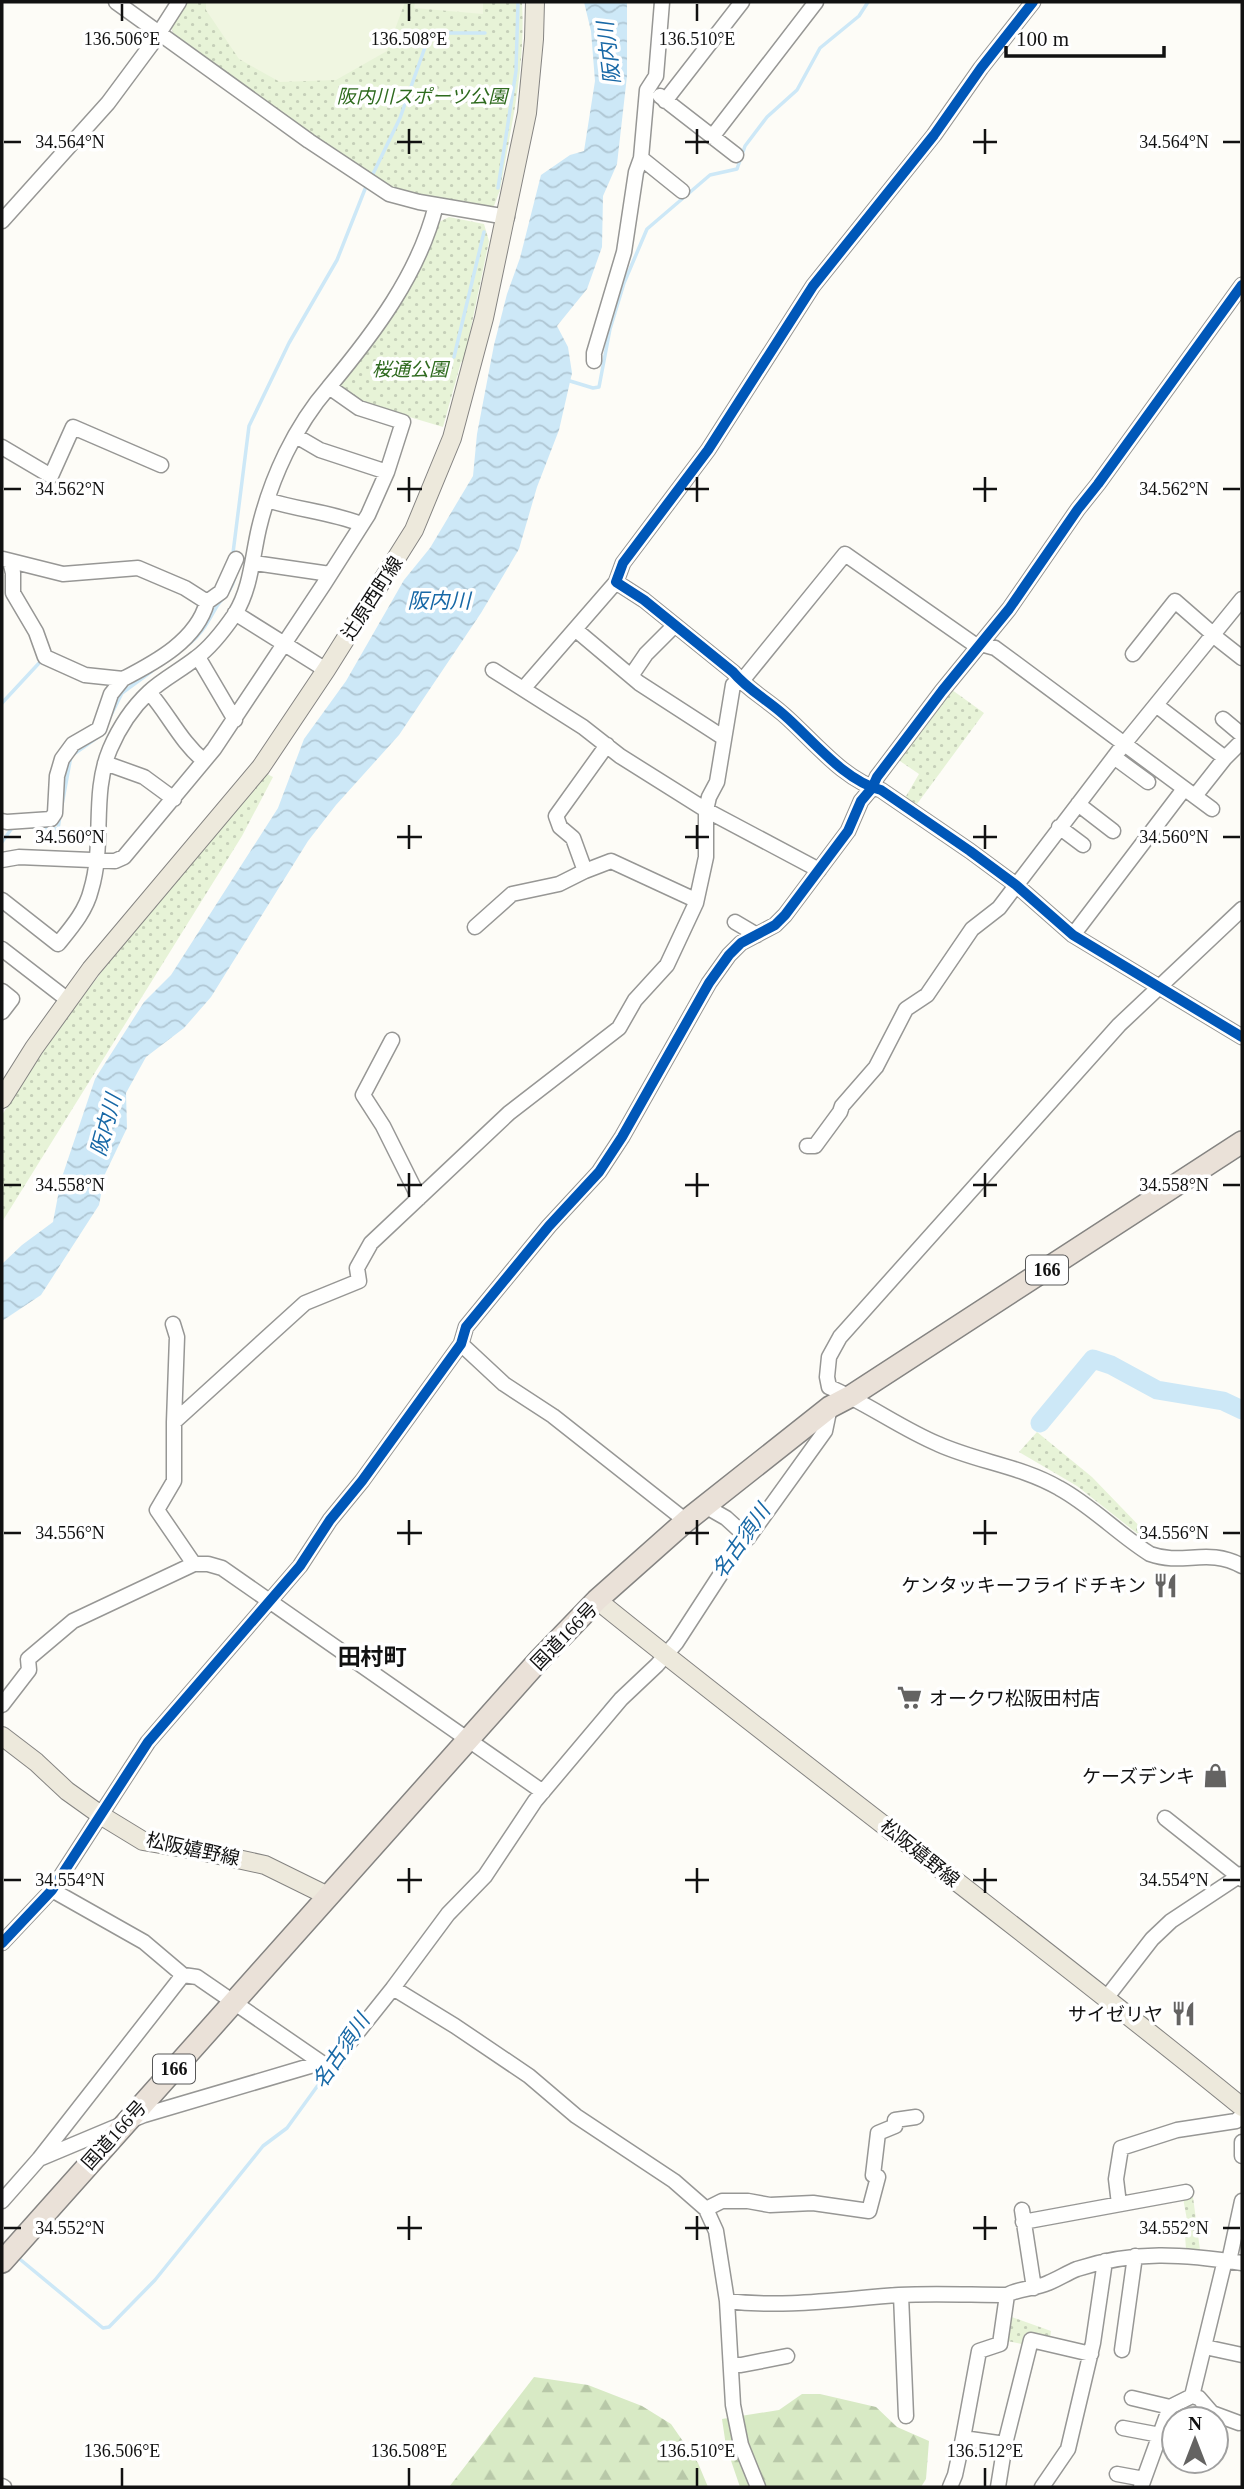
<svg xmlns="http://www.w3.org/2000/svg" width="1244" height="2489" viewBox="0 0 1244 2489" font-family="'Times New Roman','Noto Sans JP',serif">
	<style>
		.green { fill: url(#green-dots) }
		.forest { fill: url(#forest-firs) }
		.pitch { fill: #f0f6e1 }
		.water { fill: url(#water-waves) }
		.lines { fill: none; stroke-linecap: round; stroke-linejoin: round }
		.stream { stroke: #cde8f7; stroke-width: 3.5 }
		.river { stroke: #cde8f7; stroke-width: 19 }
		.minor-casing { stroke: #979795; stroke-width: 17 }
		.major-casing { stroke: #858482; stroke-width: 20 }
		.highway-casing { stroke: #858482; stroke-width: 24 }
		.minor { stroke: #fffffe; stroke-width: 14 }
		.major { stroke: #ede9dc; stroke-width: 18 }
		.highway { stroke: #eae1d8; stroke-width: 21 }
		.cycleway-casing { stroke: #fff; stroke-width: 15 }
		.cycleway { stroke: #0057b8; stroke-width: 10 }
		.ticks { fill: none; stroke: #111; stroke-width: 2.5 }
		.labels { text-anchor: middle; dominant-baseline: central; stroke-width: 7; stroke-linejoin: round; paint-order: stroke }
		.shield { fill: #fff; stroke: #585858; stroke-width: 2 }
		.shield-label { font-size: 18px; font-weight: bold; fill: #111 }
		.park-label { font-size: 19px; font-style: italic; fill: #2f6b1f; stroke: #fff }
		.street-label { font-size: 19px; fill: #111; stroke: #fff }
		.poi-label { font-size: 19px; fill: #111; stroke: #fff; text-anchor: end }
		.water-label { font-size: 21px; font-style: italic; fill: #1768a6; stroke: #fff }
		.quarter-label { font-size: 23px; font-weight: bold; fill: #111; stroke: #fff }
		.ticks-label { font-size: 18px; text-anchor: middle; fill: #111; stroke: #fff; stroke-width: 7; stroke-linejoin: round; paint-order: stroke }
	</style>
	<defs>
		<pattern id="green-dots" width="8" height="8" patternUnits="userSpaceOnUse" patternTransform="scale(1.75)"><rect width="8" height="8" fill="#e7f3d7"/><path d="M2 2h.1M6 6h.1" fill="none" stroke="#c5cfb8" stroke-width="1.8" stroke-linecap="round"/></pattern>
		<pattern id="forest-firs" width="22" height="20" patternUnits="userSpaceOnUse" patternTransform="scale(1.75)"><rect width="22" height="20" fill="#d8eac5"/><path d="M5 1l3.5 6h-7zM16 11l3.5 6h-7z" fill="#b8c8a8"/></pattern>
		<pattern id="water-waves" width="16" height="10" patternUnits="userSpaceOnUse" patternTransform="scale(1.75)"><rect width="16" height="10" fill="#cde8f7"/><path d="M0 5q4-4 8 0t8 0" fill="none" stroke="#afc6d3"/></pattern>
	</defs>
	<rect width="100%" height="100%" fill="#fdfcf7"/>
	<path class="green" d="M186,2H522C526,66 511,127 500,190L494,206L487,207L408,193L388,185L309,133L173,33L171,25Z
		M449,217L484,224L489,241L464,361L461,362L443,427L366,404L341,391L340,383L437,223Z
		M948,687L984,713L917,804L905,798L919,774L897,759Z
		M265,773L273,777L242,836L2,1222V1115L58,1029L110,961Z
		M1037,1432L1092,1477L1146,1533L1143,1538L1077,1486L1019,1452Z
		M1193,2197L1200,2250L1186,2249L1184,2222L1187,2220L1183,2198Z
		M1009,2316L1051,2331L1050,2338L1026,2345L1003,2340Z"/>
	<path class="forest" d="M534,2377L588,2385L642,2406L671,2424L698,2463L708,2487H449Z
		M802,2394H820L876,2407L897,2427L929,2441L926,2479L921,2487H740L726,2446L722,2419L779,2410Z"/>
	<path class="pitch" d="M206,2H405L387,51L336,80L280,82L239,59L206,10Z
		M415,2H483V14L414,8Z"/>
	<path class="water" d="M584,2H627V76L617,164L603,196L602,247L587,289L557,326L568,347L572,373L559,430L537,487L519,549L481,613L399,735L336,805L308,841L211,997L184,1028L146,1057L126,1093L127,1128L105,1174L99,1205L41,1295L2,1321V1264L22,1245L53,1222L61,1180L95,1079L144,1002L171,975L278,808L304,739L346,681L404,580L430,548L473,476L477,434L494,345L507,294L520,258L541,175L570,155L584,151L595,81L591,31Z"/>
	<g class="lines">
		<path class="stream" d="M371,178L400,118L430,33H485
			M498,188L516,71L518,2
			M454,357L484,232
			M570,381L593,388L599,387L610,329L624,283L647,229L710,175L737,169L745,146L767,117L797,90L820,48L859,16L868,2
			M236,555L233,553L249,426L289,343L337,260L367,184
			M189,644C203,633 208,621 217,606C226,593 230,594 235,577
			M2,703L41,661
			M111,715L122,693L152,671
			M62,805L71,756L98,737
			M30,827L58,829L60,816
			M2,842L12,828
			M606,1706L617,1694
			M16,2256L103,2328L109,2327L155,2280L263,2146L287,2128L329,2070"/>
		<path class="river" d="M1040,1423L1093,1359L1111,1365L1157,1390L1223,1401L1242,1410"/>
		<defs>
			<path id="minor" d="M116,2L309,141L389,194L419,202L507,217
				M1033,2L981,68L934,135L813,286L708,450L623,563L616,582L644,600L733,672C747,689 766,699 783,714C811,738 844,781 881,790L970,851L1016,885L1073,935L1242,1037
				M660,96L736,155
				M665,101L742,2
				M712,137L816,2
				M641,158L682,191
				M2,221L108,103L154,41L179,2
				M594,361V353L624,252L636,172L641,158L647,90L656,76L662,2
				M296,436L320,450L387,472
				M2,447L51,476L73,427L161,465
				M267,500C298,510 330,512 361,524
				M3,559L63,574L138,568L185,588L207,602L221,592L236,559
				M254,563L330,574
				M235,613L326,670
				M576,630L639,683L724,738
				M1214,636L1242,658
				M981,644L995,648L1212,809
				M1133,654L1175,601L1214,635
				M198,657L235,720
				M493,670L583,727L620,756L706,810L819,870
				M631,676L646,654L675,625
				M123,679C156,662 197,640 207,602
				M523,689L616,582
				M149,692C169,715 181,742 204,761
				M1156,705L1225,758L1242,741
				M1223,719L1242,735
				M607,745L556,816L560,827L573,838L585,871L611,861L691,898L696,903
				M1114,757L1148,782
				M105,763L144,777L174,799
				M1195,796L1225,758
				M1078,804L1113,831
				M2,821L7,822L51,819L55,813L57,776L62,759L73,744L99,729L111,694L123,679L85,675L45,657L36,632L13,593V573L10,561
				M1059,827L1083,845
				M2,860L19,857L115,861L124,857L214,749L324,584L368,515L387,472L403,422L359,408L329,387C374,333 419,274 436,205
				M2,900L58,944C71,928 86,911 91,890C105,844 91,794 110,749C119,728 132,708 149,692C163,679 181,670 196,658C211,647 224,630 235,614C251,588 252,558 259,528C271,478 295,426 329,387
				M1242,909L1119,1025L840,1337L829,1357L827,1377L829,1387C867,1403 900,1428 938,1444C978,1462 1021,1466 1059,1488C1092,1506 1118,1534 1150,1554C1183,1566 1208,1547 1242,1566
				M735,922L757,935
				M475,927L512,894L559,884L585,871
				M1073,935L1184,789
				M2,949L68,1000
				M2,991L12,999L2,1012
				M392,1040L363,1095L383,1126L419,1198
				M807,1146H815L840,1112L842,1106L876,1067L906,1009L927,995L972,929L999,908L1124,744L1242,599
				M173,1324L177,1337L174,1422
				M461,1344L504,1384L553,1416L686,1521
				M705,1506L726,1518L748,1538
				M194,1564L157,1510L174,1481V1422L305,1303L359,1281L357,1268L371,1243L509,1113L619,1028L635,1000L667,965L696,903L706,857V810L709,797L717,782L733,685L741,682L845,554L978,647
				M2,1705L29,1670L28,1659L73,1621L194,1564H208L222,1568L543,1792
				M1165,1818L1242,1879
				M52,1890L144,1942L183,1975L197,1977L322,2063
				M2,1943L52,1890L148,1742L300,1566L330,1520L362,1481L461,1344L466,1327L549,1226L599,1172L622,1137L709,983L729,955L741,943L775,925L785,915L848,831L861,801L872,788L877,777L942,691L1009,609L1078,509L1098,484L1242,285
				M393,1988L455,2026L529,2076L576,2116L674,2181L706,2209L716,2231L727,2301L733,2405L741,2445L758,2487
				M1107,1997L1152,1939L1171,1921L1242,1874
				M1242,2142V2156
				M39,2159L144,2115L310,2066L322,2063L334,2066L341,2053L393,1988L448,1914L485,1876L535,1801L621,1699L657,1665L676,1643L739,1546L748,1538L825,1431L830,1407
				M2,2201L39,2159L183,1975
				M1119,2204L1116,2179L1121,2148L1177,2130L1236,2121L1242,2116
				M706,2209L722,2201H748L770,2205L813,2203L869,2211L878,2177L873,2175L878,2133L895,2126V2120L916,2117
				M1022,2210L1034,2288
				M1023,2222L1186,2192
				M1229,2261L1242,2201
				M901,2295L906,2416
				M727,2301C785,2308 841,2299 899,2295C935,2293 971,2295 1007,2295C1019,2288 1035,2289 1048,2283C1058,2279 1067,2273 1077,2269C1134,2250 1184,2254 1242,2263
				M1205,2347L1242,2355
				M1122,2350L1135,2256
				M731,2364L741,2365L787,2356
				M1192,2396L1199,2398L1212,2413L1239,2423
				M1132,2398L1170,2407
				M1123,2428L1160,2435
				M963,2438L979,2351L1000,2344L1007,2295
				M1005,2444L1031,2340L1091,2354
				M1117,2474L1144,2479
				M2,2486L4,2487
				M950,2487L955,2475L963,2438L1005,2444L998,2487
				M1042,2487L1068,2449L1093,2343L1105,2261
				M1141,2487L1170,2407L1192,2396L1225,2260"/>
			<path id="major" d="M2,1099L34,1048L91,969L261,767L326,670L414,530L452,438L484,318L527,113L534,39L535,2
				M597,1600C810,1772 1030,1934 1242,2107
				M2,1736L36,1762L67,1791L102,1816L143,1841L201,1851L265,1865L328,1896"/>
			<path id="highway" d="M2,2262L540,1659L597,1600L686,1521L830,1407L851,1396L1242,1142"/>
		</defs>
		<use href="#minor" class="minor-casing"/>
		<use href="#major" class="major-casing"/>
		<use href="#highway" class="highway-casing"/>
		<use href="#minor" class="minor"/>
		<use href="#major" class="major"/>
		<use href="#highway" class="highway"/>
		<defs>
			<path id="cycleway" d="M1033,2L981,68L934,135L813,286L708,450L623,563L616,582L644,600L733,672C747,689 766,699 783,714C811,738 844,781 881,790L970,851L1016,885L1073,935L1242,1037
				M2,1943L52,1890L148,1742L300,1566L330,1520L362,1481L461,1344L466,1327L549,1226L599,1172L622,1137L709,983L729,955L741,943L775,925L785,915L848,831L861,801L872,788L877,777L942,691L1009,609L1078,509L1098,484L1242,285"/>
		</defs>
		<use href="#cycleway" class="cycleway-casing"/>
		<use href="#cycleway" class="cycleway"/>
	</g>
	<path class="ticks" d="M122,4V21M409,4V21M697,4V21M409,129V154M697,129V154M985,129V154M4,142H21M397,142H422M685,142H709M973,142H997M1223,142H1240M409,477V502M697,477V502M985,477V502M4,489H21M397,489H422M685,489H709M973,489H997M1223,489H1240M409,825V849M697,825V849M985,825V849M4,837H21M397,837H422M685,837H709M973,837H997M1223,837H1240M409,1173V1197M697,1173V1197M985,1173V1197M4,1185H21M397,1185H422M685,1185H709M973,1185H997M1223,1185H1240M409,1520V1545M697,1520V1545M985,1520V1545M4,1533H21M397,1533H422M685,1533H709M973,1533H997M1223,1533H1240M409,1868V1893M697,1868V1893M985,1868V1893M4,1880H21M397,1880H422M685,1880H709M973,1880H997M1223,1880H1240M409,2216V2240M697,2216V2240M985,2216V2240M4,2228H21M397,2228H422M685,2228H709M973,2228H997M1223,2228H1240M122,2468V2486M409,2468V2486M697,2468V2486M985,2468V2486"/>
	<defs>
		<symbol id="restaurant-bare" viewBox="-9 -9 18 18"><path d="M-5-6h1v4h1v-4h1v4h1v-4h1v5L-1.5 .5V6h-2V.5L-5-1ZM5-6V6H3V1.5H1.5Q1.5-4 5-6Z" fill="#646362" stroke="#fff" stroke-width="2.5" paint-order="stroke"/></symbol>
		<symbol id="supermarket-bare" viewBox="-9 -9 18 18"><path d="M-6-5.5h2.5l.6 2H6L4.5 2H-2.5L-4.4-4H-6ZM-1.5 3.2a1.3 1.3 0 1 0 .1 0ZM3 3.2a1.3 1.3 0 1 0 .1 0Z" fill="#646362" stroke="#fff" stroke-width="2.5" paint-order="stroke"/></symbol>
		<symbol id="shop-bare" viewBox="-9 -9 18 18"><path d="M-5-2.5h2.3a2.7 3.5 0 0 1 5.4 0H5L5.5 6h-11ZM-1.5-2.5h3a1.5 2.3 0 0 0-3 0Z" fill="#646362" stroke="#fff" stroke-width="2.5" paint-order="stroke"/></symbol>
	</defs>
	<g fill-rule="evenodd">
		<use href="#restaurant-bare" x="1148" y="1568" width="35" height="35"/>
		<use href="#supermarket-bare" x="892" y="1680" width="35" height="35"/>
		<use href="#shop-bare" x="1198" y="1758" width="35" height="35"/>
		<use href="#restaurant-bare" x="1166" y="1996" width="35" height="35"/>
	</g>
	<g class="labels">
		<g class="shield">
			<rect x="1026" y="1255.5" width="42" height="29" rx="5"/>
			<rect x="153" y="2054.5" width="42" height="29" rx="5"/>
		</g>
		<g class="shield-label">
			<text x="1047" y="1270">166</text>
			<text x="174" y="2069">166</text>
		</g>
		<g class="park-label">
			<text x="422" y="96">阪内川スポーツ公園</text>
			<text x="410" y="369">桜通公園</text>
		</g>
		<g class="street-label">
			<text transform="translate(372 598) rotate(-57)">辻原西町線</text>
			<text transform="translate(564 1636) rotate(-46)">国道166号</text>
			<text transform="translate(193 1849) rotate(12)">松阪嬉野線</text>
			<text transform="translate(920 1853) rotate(39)">松阪嬉野線</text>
			<text transform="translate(114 2135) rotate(-48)">国道166号</text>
		</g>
		<g class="poi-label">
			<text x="1146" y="1585">ケンタッキーフライドチキン</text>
			<text x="929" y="1698" text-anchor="start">オークワ松阪田村店</text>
			<text x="1195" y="1776">ケーズデンキ</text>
			<text x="1163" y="2014">サイゼリヤ</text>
		</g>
		<g class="water-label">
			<text transform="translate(609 53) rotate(-97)">阪内川</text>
			<text x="439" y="601">阪内川</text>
			<text transform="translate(106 1125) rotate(-75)">阪内川</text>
			<text transform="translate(741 1541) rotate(-55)">名古須川</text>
			<text transform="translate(341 2051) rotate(-56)">名古須川</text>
		</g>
		<g class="quarter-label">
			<text x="372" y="1657">田村町</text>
		</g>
	</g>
	<g class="ticks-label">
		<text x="122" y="45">136.506°E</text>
		<text x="409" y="45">136.508°E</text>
		<text x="697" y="45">136.510°E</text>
		<text x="70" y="148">34.564°N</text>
		<text x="1174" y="148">34.564°N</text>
		<text x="70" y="495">34.562°N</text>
		<text x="1174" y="495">34.562°N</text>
		<text x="70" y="843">34.560°N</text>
		<text x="1174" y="843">34.560°N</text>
		<text x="70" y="1191">34.558°N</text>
		<text x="1174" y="1191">34.558°N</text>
		<text x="70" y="1539">34.556°N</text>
		<text x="1174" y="1539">34.556°N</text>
		<text x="70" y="1886">34.554°N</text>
		<text x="1174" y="1886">34.554°N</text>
		<text x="70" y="2234">34.552°N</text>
		<text x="1174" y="2234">34.552°N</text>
		<text x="122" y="2457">136.506°E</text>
		<text x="409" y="2457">136.508°E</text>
		<text x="697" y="2457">136.510°E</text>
		<text x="985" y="2457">136.512°E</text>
	</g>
	<rect width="1244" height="2489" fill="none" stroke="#111111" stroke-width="7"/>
	<g transform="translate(1195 2440)"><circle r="33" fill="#ffffff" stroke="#a0a0a0" stroke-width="2"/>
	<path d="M0-5L12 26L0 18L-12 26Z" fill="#646362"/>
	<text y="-10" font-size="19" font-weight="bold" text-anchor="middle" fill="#111111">N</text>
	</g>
	<path d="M1006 46v10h158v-10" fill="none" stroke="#111111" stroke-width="3.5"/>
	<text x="1016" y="46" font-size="21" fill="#111111" stroke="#ffffff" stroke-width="5" paint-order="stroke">100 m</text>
</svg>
